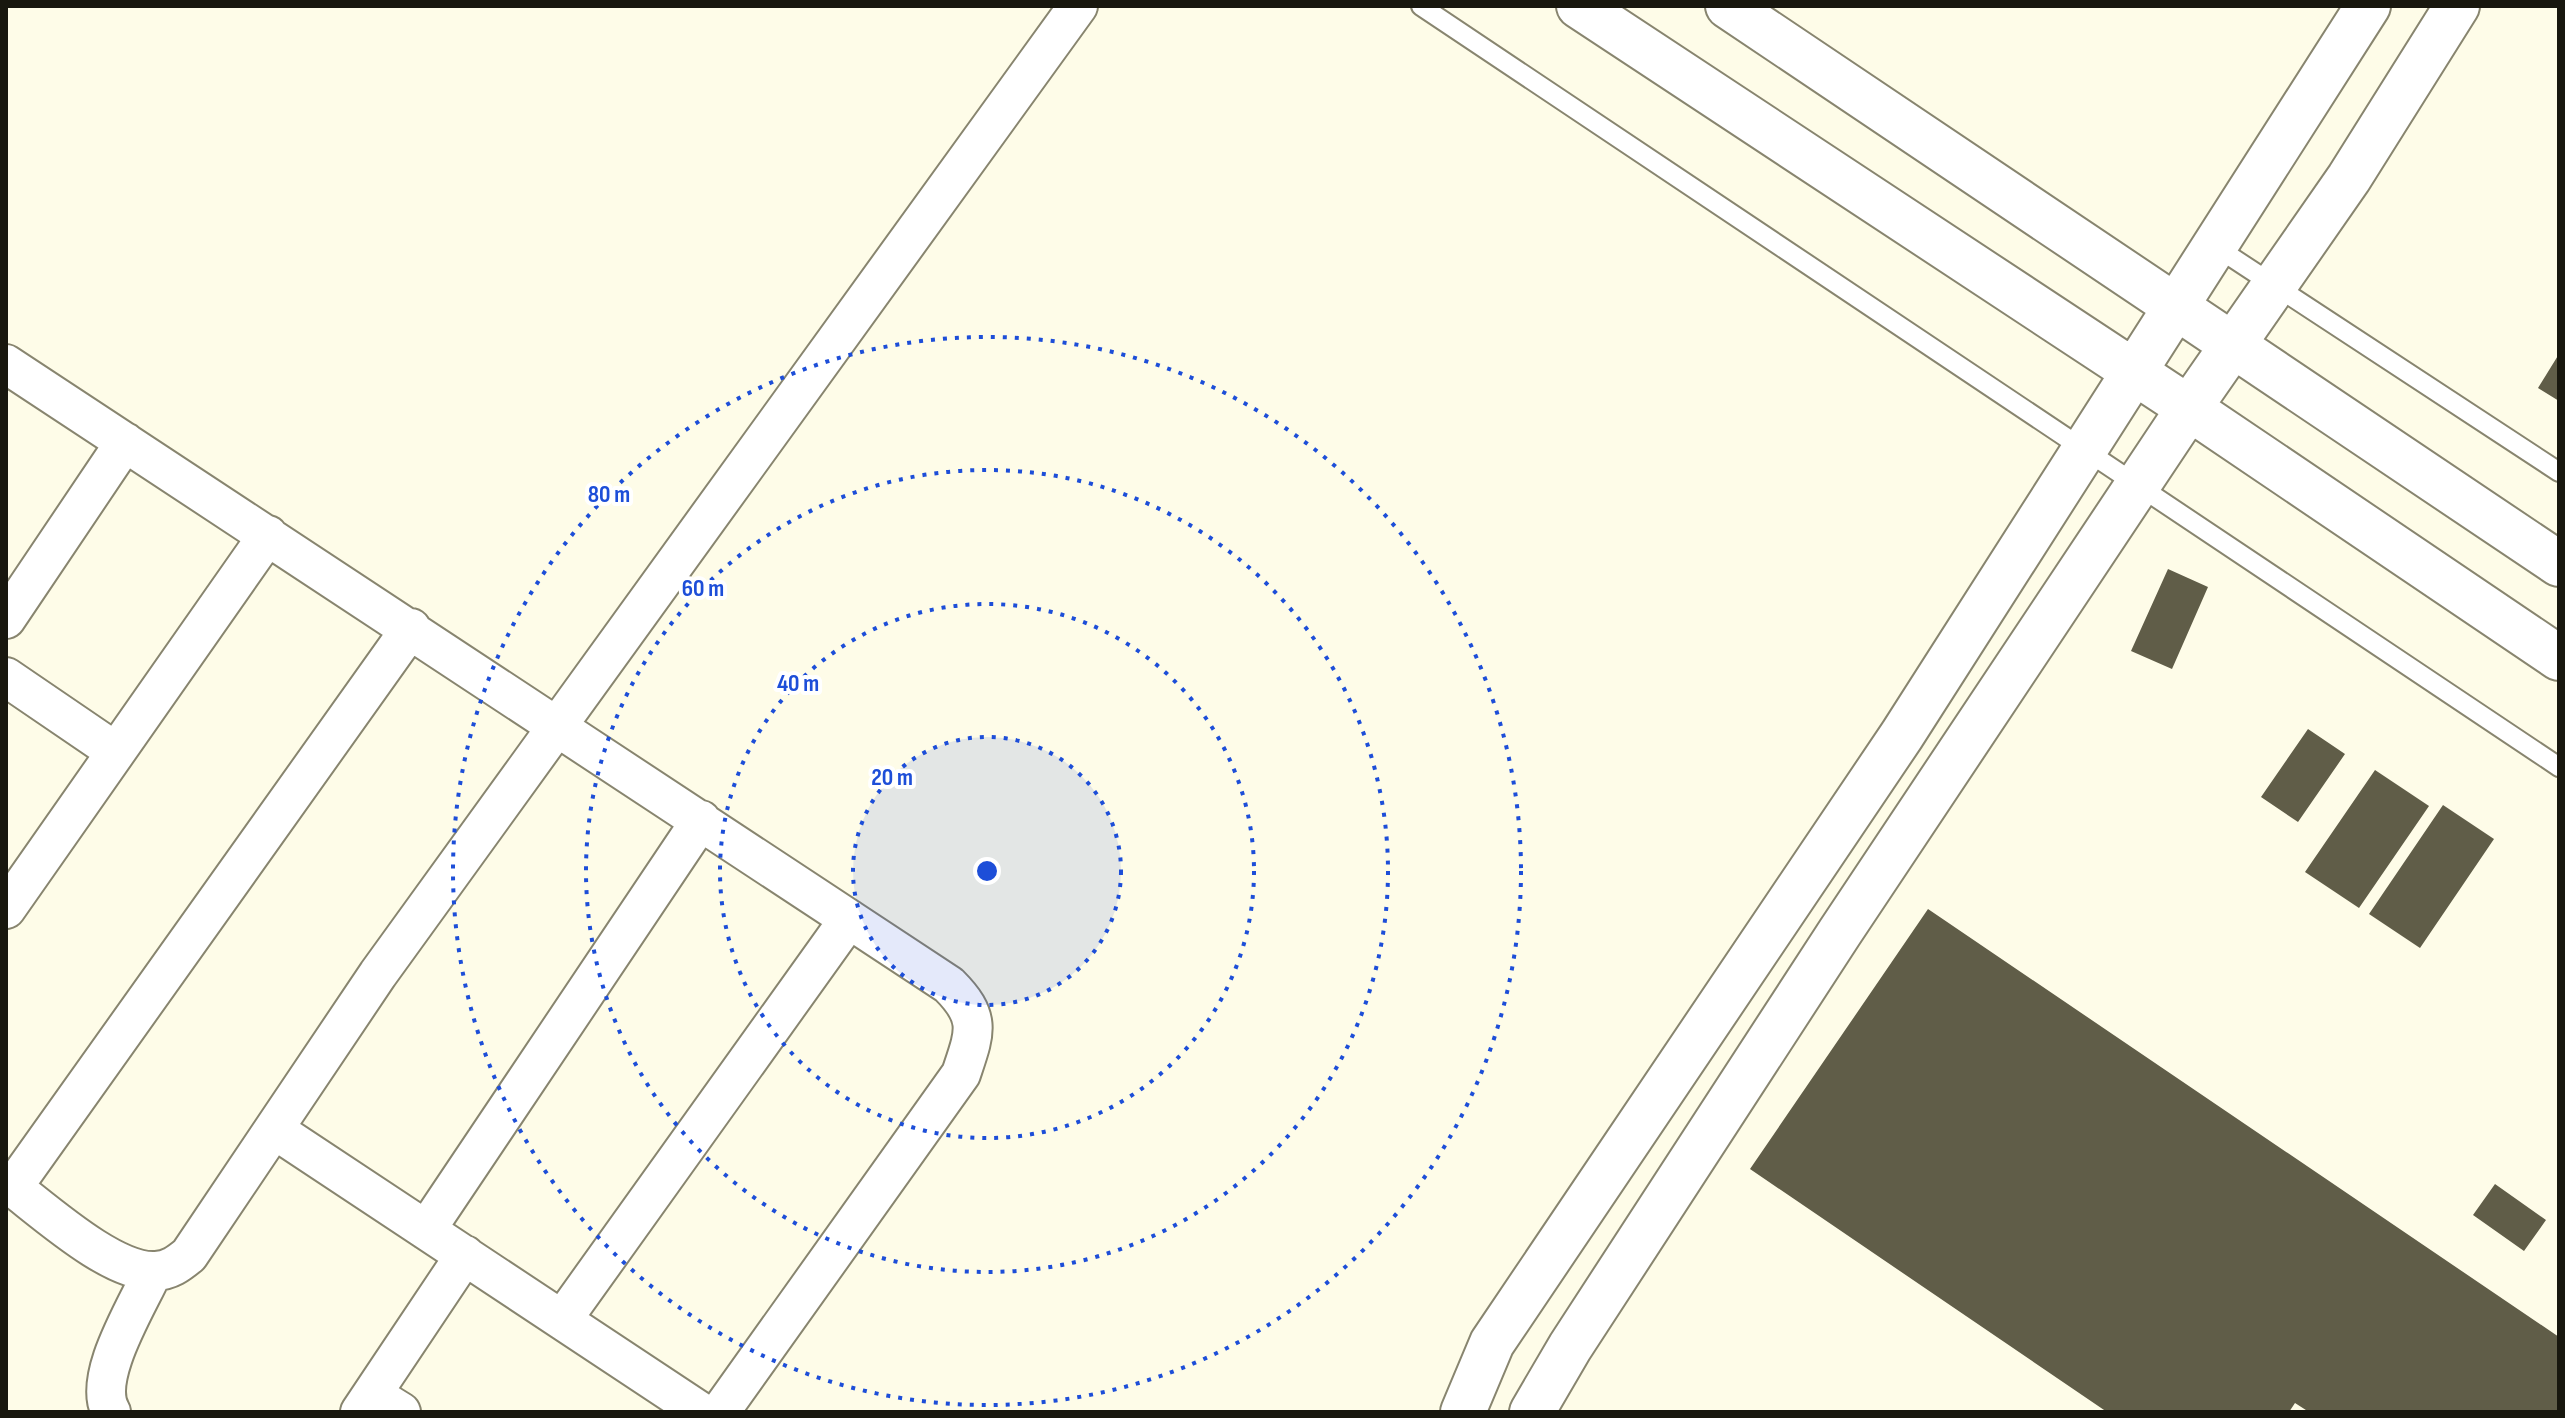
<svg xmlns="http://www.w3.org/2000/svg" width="2565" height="1418" viewBox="0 0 2565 1418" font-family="'Sofia Sans Condensed',sans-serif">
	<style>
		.building { fill: #605d48 }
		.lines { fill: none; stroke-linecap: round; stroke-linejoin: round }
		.service-casing { stroke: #88856f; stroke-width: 22 }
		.minor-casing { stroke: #88856f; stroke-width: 42 }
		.tertiary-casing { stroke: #88856f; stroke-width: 48 }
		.service { stroke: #fff; stroke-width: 18 }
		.minor { stroke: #fff; stroke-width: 38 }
		.tertiary { stroke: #fff; stroke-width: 44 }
		.ring { fill: none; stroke: #1d4ed8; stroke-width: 4; stroke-dasharray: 4 8 }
		.centre { fill: #1d4ed8; stroke: #fff; stroke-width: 4 }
		.ring-label { font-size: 24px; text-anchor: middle; font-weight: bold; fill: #1d4ed8; stroke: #fff; stroke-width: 8; stroke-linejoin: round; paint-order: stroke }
	</style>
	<rect width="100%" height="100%" fill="#fefce8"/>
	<path class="building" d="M2559,354V401L2538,388Z
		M2168,569L2208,587L2172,669L2131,651Z
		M2308,729L2345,754L2298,822L2261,797Z
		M2375,770L2429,806L2359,908L2305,872Z
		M2443,805L2494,839L2420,948L2369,914Z
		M1928,909L2559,1337V1412H2309L2295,1403L2289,1412H2107L1750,1169Z
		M2495,1184L2546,1220L2524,1251L2473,1215Z"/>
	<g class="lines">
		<defs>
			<path id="service" d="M1421,6L2559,767
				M2216,247L2559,472"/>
			<path id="minor" d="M6,364L949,985C982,1018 975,1032 961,1074L720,1412
				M6,619L125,442
				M6,677L116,752
				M6,909L268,535
				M275,1130L701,1412
				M6,1182C41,1208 112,1274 156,1271C170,1270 178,1264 189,1255L378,974L1078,6
				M13,1187L411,628
				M426,1230L701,820
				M562,1320L849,919
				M372,1394L401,1412
				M111,1412C91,1378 138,1305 153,1271
				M360,1412L465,1255"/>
			<path id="tertiary" d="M1579,6L2189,408L2559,658
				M1728,6L2559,564
				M1463,1412L1492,1343L1902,735L2368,6
				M1532,1412L1570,1347L1840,932L2189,408L2349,178L2457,6"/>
		</defs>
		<use href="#service" class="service-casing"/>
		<use href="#minor" class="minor-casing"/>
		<use href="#tertiary" class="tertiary-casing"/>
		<use href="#service" class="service"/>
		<use href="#minor" class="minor"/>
		<use href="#tertiary" class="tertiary"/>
	</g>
	<circle cx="987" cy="871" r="134" fill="#1d4ed8" fill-opacity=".12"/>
	<g class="ring">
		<circle cx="987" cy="871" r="134"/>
		<circle cx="987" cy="871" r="267"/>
		<circle cx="987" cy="871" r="401"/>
		<circle cx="987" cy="871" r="534"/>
	</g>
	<circle cx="987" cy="871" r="12" class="centre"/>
	<g class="ring-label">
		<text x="609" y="502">80 m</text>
		<text x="703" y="596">60 m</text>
		<text x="798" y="691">40 m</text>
		<text x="892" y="785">20 m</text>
	</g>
	<rect width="2565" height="1418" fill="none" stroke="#18170e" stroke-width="16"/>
</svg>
